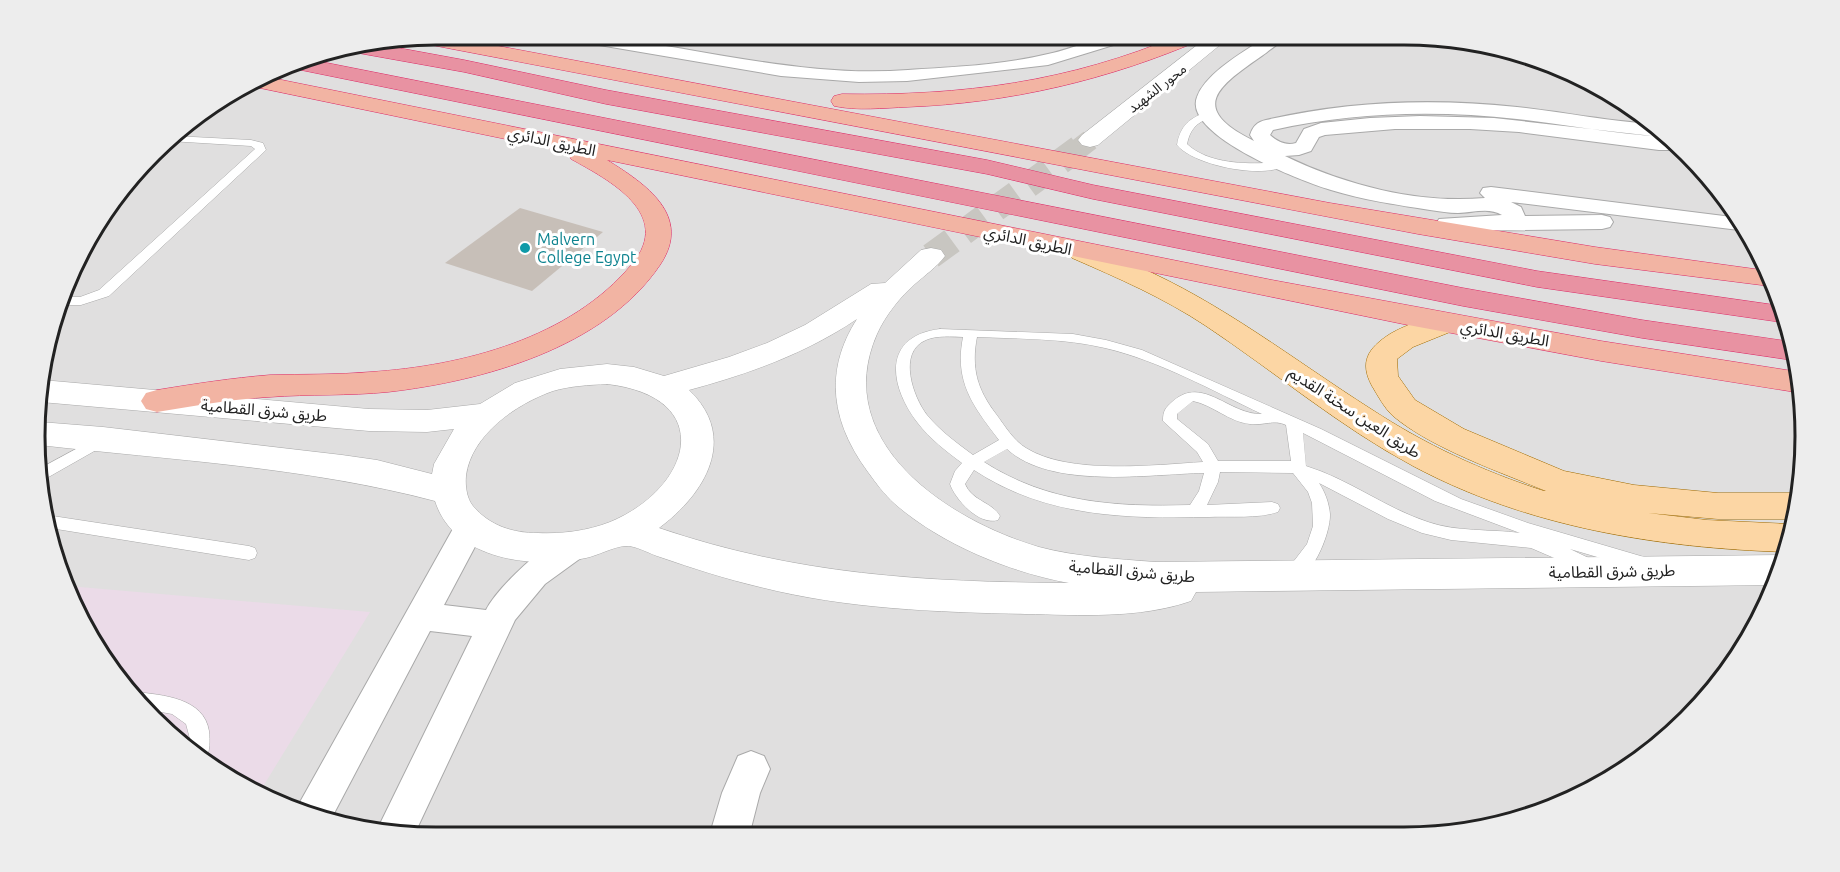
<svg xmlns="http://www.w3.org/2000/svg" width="1840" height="872" viewBox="0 0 1840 872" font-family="Ubuntu,'Noto Sans Arabic',sans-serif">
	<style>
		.residential { fill: #e0dfdf }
		.industrial { fill: #ebdbe8 }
		.building { fill: #c7bfb8 }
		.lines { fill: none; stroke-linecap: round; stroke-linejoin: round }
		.tertiary-tunnel-far1 { stroke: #c8c6c1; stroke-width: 21; stroke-dasharray: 21 10; stroke-linecap: butt }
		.tertiary-tunnel { stroke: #c8c6c1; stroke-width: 26; stroke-dasharray: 26 14; stroke-linecap: butt }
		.service-casing { stroke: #a9a9a9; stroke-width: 1 }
		.minor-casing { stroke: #a9a9a9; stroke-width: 2 }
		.tertiary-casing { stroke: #a9a9a9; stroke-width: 1 }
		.primary-casing { stroke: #a06b00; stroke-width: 1 }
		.trunk-casing { stroke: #dc2a67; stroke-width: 1 }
		.motorway-casing { stroke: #dc2a67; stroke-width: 1 }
		.service { fill: #fff; fill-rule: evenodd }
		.minor { fill: #fff; fill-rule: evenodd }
		.tertiary { fill: #fff; fill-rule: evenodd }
		.primary { fill: #fcd6a4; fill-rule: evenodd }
		.trunk { fill: #f2b4a3; fill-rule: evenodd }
		.motorway { fill: #e892a2; fill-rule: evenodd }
		.culture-dot { fill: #0f9aa8; stroke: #fff; stroke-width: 2 }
		.labels { text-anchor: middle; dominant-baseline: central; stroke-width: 6; stroke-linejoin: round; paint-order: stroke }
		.far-street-label { font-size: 14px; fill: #222; stroke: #fff }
		.street-label { font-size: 16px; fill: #222; stroke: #fff }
		.culture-label { font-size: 16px; fill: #0d838f; stroke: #fff; text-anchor: start }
		.rim { fill: none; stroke: #222; stroke-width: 3 }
	</style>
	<rect width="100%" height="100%" fill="#f2efe9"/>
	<path class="residential" d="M436,35H1404L1483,42L1558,65L1627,102L1688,152L1738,213L1775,283L1798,358L1805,436L1798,515L1775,590L1722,681L1649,754L1558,807L1457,834L436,837L357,830L282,807L171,738L117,680L76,614L38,489L42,357L65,283L102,213L191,118L307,56Z"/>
	<path class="industrial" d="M68,586L370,612L259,793L171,738L117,680L76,614Z"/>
	<path class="building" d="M520,208L603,232L532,291L445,263Z"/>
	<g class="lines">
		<path class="tertiary-tunnel-far1" d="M1077,150L1090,140"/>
		<path class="tertiary-tunnel" d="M931,256L1079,148"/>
		<defs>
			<path id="service" d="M1208,112L1213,115L1212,117C1197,122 1190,129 1187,144C1206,162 1239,164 1264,163C1272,162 1284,158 1290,163C1269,181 1194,166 1177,145C1180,126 1190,117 1208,112Z
				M174,136L251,140L263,143L266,150L109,296L81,305H58L61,297H80L99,290L255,149L251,146L169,141Z
				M940,329L1073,334L1106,340L1142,350L1321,429L1461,499L1528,523L1644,557L1646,562L1644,567L1638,569L1570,549L1595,561L1597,566L1595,571L1589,573L1531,548L1451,540L1422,533L1388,519L1319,483C1325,492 1329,503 1330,514C1331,533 1310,587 1287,579L1284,574L1307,544L1313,526L1312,503L1308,492L1293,473L1220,472L1218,482L1207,505L1272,502L1278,504L1280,508L1278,512C1257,519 1230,516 1209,517C1126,519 1045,517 974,470L965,484C972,501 992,502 1000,516L998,520C979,526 955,499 950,484L955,471L962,463C946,451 930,439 917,422C889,385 882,336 940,329ZM963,337C954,382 973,406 999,440L973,455C957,443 940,431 927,415C913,397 897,352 926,340C937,335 952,337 963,337ZM977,337C1020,339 1063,338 1105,348C1160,361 1211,390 1262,414C1229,415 1203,375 1173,401C1165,408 1163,411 1163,421L1197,452L1203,462C1154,465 1069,475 1026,448C1013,440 1005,426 996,414C977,389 971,368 977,337ZM1193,401C1213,405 1229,422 1250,424C1264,426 1273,419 1286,425L1291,461H1218L1208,444L1177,419V414ZM1303,433L1435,501L1520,533C1490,529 1457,532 1428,522C1385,508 1349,479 1306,466ZM1007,449C1051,490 1150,474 1204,473L1199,491L1190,505C1116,507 1048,503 984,462Z
				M100,436L105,437L108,441L105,445L38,483L39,469Z
				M46,515L249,546L255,548L257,553L255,558L249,560L50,528Z
				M136,692C163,695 204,698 209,731C210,741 210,751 206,759L189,749L190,739L186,724L172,714L145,709L130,694Z"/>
			<path id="minor" d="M561,35C600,31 640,42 678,48C754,61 831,76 908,70C954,67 1003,65 1048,54C1077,48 1106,32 1136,35L1133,39L1048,65L907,81L859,82L781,76L570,40L564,39Z
				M1269,35H1288C1282,42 1273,47 1266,53C1220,85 1185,107 1254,141L1250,135C1253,126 1257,122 1266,120C1348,101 1433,98 1517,107C1562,112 1607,121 1653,124L1667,135C1655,137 1642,135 1630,134C1592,130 1555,123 1517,119C1436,110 1353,112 1273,130L1270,135C1278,142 1286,146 1296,143L1304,129L1321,123L1370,118L1420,116L1494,118L1671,138L1685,150H1659L1519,132L1470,129H1395L1325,135L1319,137L1311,151L1299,155L1285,156C1345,185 1417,204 1485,198L1480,193L1483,188L1491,187L1740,218L1747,231L1511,202L1521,207L1525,216L1602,215L1610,217L1613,222L1610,227L1602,229L1447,231L1439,229L1436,224L1439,219L1502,215C1489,207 1472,213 1458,213C1449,213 1439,211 1430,210C1397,205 1364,200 1331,190C1303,182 1182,135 1197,97C1206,72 1247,50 1269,35Z
				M470,514L481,518L486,526L444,605L486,610C497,588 548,539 571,534C576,534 580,536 585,537L590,546L585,555L545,584L515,620L414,835L376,832L472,636L430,631L330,821L295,811L459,518Z
				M751,751L764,756L770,769L760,793L749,836L709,837L722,793L738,756Z"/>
			<path id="tertiary" d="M1210,35H1232L1098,145L1090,147L1082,145L1078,140L1082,135Z
				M931,248L941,250L945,256C937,267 925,275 915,284C900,297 885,316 877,334C829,443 950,521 1039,547C1077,557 1117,559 1156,562L1781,555L1785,556L1776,585L1196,592L1191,601C1139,619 1080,615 1025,614C936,612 847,609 760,587C726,579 692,568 660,557C650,554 635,545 625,546C613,547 599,555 586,558C534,569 454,561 435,501C306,467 171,460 39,445L40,422L103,427L342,455L377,460L432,474L434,464L454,429L427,432L369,431L41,402L42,380L369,409L427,410L480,404L515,383L560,369L607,364L634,367L664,376L729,357L767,343L805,325L871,284L885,283L921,250ZM857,319C823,372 832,423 868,472C876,483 884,494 895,504C941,544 1009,572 1069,583C924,582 797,575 659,528C705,494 739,438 689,390C748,374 805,354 857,319ZM607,384C718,397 692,488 610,522C587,531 562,534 538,533C513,533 490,526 473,506C467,499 465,486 466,476C471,435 516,404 553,391C570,386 589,385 607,384Z"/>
			<path id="primary" d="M1082,244C1101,249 1119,258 1137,266C1222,303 1294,360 1371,409C1426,445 1482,471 1544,491H1546C1500,472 1431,448 1393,416C1385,409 1378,396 1372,386C1359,362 1368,348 1390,334C1405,325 1439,312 1455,316L1460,323L1455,330L1413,347L1397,359L1398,376L1415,400L1464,429L1564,471L1634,485L1718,493H1800L1796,519H1718L1648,513L1707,520L1790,524L1794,525L1786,552C1658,548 1527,527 1413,466C1340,427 1275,372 1206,326C1164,298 1118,278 1072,258L1069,252L1072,246Z"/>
			<path id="trunk" d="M440,35L1330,203L1595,247L1769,271L1777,287L1595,264L1418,234L421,43L412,38Z
				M1180,35H1206L1203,39C1108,80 1010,103 907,107C884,108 857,111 834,106L831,101L834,96L842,94C962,96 1069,82 1180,35Z
				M267,77L1272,280L1601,341L1799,372L1801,393L1601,361L1403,324L607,160C646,184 693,216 660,265C604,348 483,381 388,392C349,396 309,394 270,397C232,399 194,406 157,412L146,409L141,401L146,393L157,390C194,384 232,378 270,375C303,374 337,375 370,372C463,366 571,338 632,264C674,214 609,180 571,159L568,152L250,86Z"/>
			<path id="motorway" d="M377,44L464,60L606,90L987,160L1093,185L1537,271L1782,306L1787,323L1537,287L1093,199L987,174L606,104L464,72L358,53L349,49Z
				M302,58L1463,288L1642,320L1793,342L1798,361L1642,338L1463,306L286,67Z"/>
		</defs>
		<use href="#service" class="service-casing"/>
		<use href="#minor" class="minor-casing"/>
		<use href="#tertiary" class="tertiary-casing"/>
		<use href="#primary" class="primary-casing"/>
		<use href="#trunk" class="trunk-casing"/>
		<use href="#motorway" class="motorway-casing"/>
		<use href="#service" class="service"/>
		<use href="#minor" class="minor"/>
		<use href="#tertiary" class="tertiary"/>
		<use href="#primary" class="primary"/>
		<use href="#trunk" class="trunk"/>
		<use href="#motorway" class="motorway"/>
	</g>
	<circle class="culture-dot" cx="525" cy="248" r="6"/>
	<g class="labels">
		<g class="far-street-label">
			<text transform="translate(1157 88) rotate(-38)">محور الشهيد</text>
		</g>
		<g class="street-label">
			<text transform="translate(552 141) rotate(12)">الطريق الدائري</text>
			<text transform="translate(1028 240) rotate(12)">الطريق الدائري</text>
			<text transform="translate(1505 333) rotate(10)">الطريق الدائري</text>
			<text transform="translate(264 410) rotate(5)">طريق شرق القطامية</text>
			<text transform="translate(1355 412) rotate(33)">طريق العين سخنة القديم</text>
			<text transform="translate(1132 571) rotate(5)">طريق شرق القطامية</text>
			<text transform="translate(1612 571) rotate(-1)">طريق شرق القطامية</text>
		</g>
		<g class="culture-label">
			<text x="537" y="239">Malvern<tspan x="537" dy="18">College Egypt</tspan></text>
		</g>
	</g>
	<path d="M0 0H1840V872H0ZM436 45H1404A391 391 0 0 1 1795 436V436A391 391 0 0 1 1404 827H436A391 391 0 0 1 45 436V436A391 391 0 0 1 436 45Z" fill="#ededed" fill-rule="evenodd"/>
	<path class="rim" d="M436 45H1404A391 391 0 0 1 1795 436V436A391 391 0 0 1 1404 827H436A391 391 0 0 1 45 436V436A391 391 0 0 1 436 45Z"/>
</svg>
